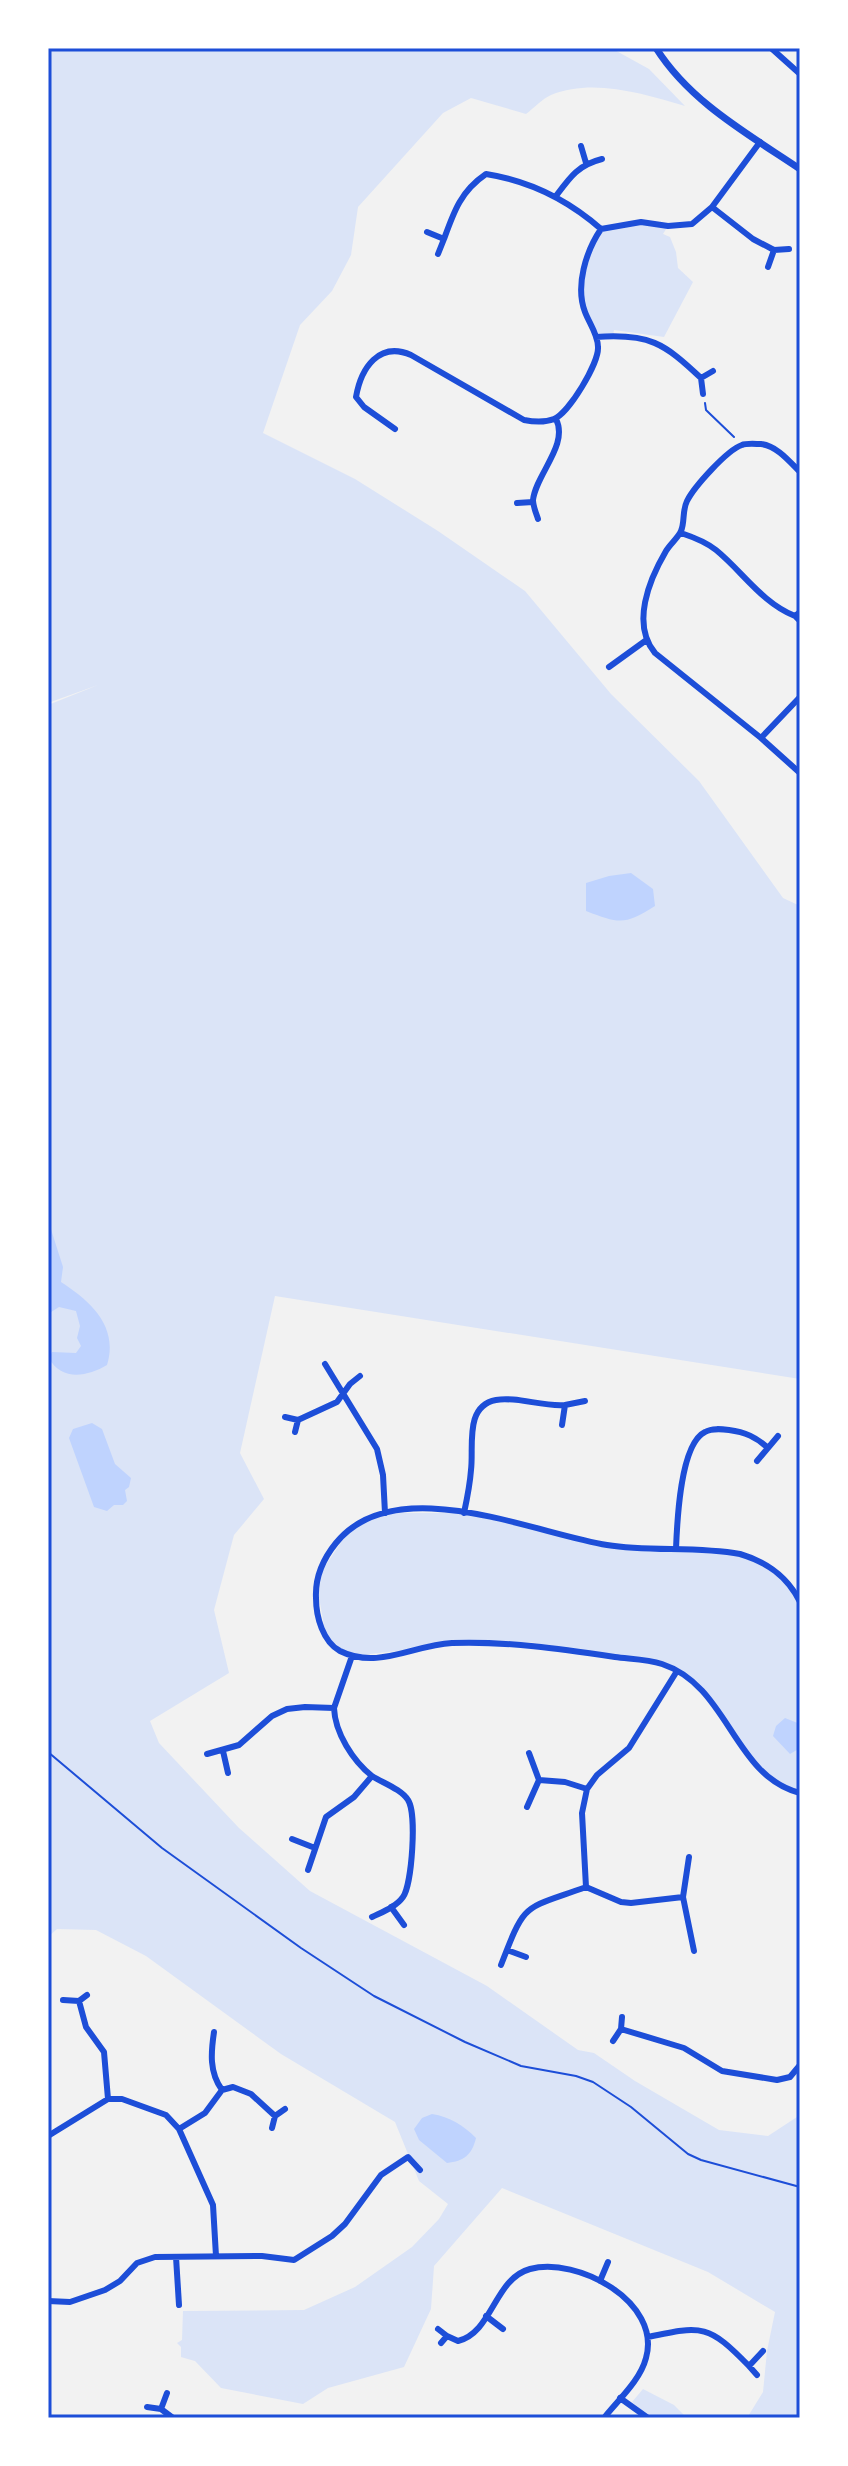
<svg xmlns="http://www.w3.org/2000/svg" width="848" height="2466" viewBox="0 0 848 2466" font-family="'Crimson Pro',serif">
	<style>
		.green { fill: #dbe4f7 }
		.water { fill: #bfd3fe }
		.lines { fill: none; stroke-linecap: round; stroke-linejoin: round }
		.path { stroke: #1d4ed8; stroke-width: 2 }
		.minor { stroke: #1d4ed8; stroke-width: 6 }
		.tertiary { stroke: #1d4ed8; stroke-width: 7 }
		.neatline { fill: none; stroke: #1d4ed8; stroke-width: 3 }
	</style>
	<rect width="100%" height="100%" fill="#f2f2f2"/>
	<path class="green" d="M48,48H611L649,69L685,106C643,94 594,78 551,95C542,99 534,108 526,114L471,98L443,113L358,207L351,255L332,291L300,325L263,433L355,479L438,531L525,591L611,694L699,781L783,898L798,905L800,912V1379L275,1296L240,1453L264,1499L234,1535L214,1610L229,1673L150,1721L159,1743L239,1828L310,1891L487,1986L578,2050L594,2053L635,2081L719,2130L768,2136L800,2115V2418H747L763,2392L767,2351L775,2312L708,2272L502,2188L434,2266L431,2309L404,2367L328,2388L303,2404L221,2388L195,2361L181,2357V2347L177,2343L182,2340L183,2311L304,2310L355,2287L412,2247L439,2219L448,2204L419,2181L395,2122L281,2054L146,1956L96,1930L57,1929L48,1937V705L98,685L48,703Z
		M641,222L668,226L663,234L670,237L676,252L678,268L693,282L664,337L614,330L613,336L596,337L583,309L584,269L601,229Z
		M385,1513H464L612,1547L729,1552L771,1568L800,1602V1793L777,1783L743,1749L697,1681L676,1668L530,1642L468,1643L352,1656L326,1637L316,1580L351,1527Z
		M643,2389L674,2405L687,2418C661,2418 652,2421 632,2402Z"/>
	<path class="water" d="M631,873L653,889L655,906C625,925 620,924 586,911V883L609,876Z
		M48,1220L63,1267L61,1282C90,1301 119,1326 107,1365C87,1377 61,1381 49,1358L52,1352L76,1353L81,1346L77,1338L80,1326L76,1311L59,1307L48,1314Z
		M92,1423L102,1429L115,1464L131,1478L129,1487L125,1490L127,1501L123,1505H114L107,1511L94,1507L69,1438L73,1429Z
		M785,1718L800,1724V1748L790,1754L773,1736L776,1726Z
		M432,2114C450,2117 463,2125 476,2138C472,2155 464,2161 447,2163L419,2140L414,2129L422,2118Z"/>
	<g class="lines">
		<path class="path" d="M705,403L706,410L734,437
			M48,1752L162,1848L301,1948L374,1996L465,2042L521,2066L576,2076L593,2082L631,2107L688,2154L701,2160L800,2187"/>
		<path class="minor" d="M771,48L800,74
			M581,146L586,163
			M556,196C570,177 578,165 602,159
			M712,207L753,239L774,250
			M427,232L444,239L438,254
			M444,239C454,211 461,191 486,174C530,181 568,200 601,229
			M768,267L774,250L789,249
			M596,337C649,333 664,343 701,378
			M703,394L701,378L713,371
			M395,429L364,407L356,397C361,368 379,341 411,355L524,420C534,422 544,423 554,419C569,413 599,363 598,347C598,334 589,323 585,312C575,286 586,251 601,229L641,222L668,226L692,224L712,207L760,142
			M800,472C789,461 777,446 761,444C756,444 746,443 742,445C727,450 694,487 687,501C682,511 685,522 681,531C678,538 670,544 666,551C649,580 631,624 655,653L761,738L800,773
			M517,503L533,502
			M538,519C536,513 533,506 533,500C536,474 569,445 556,419
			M681,533C693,537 706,542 716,550C742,571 762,603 795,616
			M800,612L795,616L800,621
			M609,667L645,641
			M761,738L800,697
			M325,1364L377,1449L383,1475L385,1513
			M285,1417L298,1420L295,1432
			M298,1420L337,1402L350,1384L360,1376
			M562,1425L565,1405L585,1401
			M757,1461L778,1436
			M464,1513C467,1499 470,1484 471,1470C474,1447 464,1406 496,1400C516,1396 543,1407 565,1405
			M676,1549C677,1523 680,1444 705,1432C712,1428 721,1429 729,1430C745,1432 756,1437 768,1448
			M800,1602C787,1576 767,1562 740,1554C696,1546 650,1552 607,1545C533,1533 395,1470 336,1543C323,1559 315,1578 316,1598C316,1617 323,1642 340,1651C378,1670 413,1645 452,1643C507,1641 561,1649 615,1657C630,1659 647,1659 662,1664C729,1686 733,1776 800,1793
			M223,1751L228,1773
			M529,1753L539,1780
			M207,1754L239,1745L272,1716L287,1709L305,1707L334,1708L352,1656
			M527,1807L539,1780L565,1782L587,1789L597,1775L629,1748L677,1671
			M292,1839L315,1848
			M308,1870L326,1817L354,1797L372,1776C353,1761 335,1733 334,1708
			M586,1887L621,1902L631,1903L683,1897L689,1857
			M683,1897L694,1951
			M391,1907L404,1925
			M372,1917C382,1912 396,1907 403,1897C412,1884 417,1813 408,1800C401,1789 383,1783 372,1776
			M507,1950L526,1957
			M501,1965C526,1900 523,1910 586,1887L582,1813L587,1789
			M63,2000L79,2001L87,1995
			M79,2001L86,2027L104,2052L108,2099
			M621,2029L684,2048L722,2071L777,2080L790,2077L800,2065
			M214,2032C211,2052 209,2072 222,2090
			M613,2041L621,2029L622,2017
			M272,2128L275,2116L285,2109
			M179,2129L205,2113L222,2090L233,2087L251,2094L275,2116
			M48,2136L108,2099H122L166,2115L179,2129L213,2205L216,2256
			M176,2257L179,2305
			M600,2281L608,2262
			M48,2301L70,2302L105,2290L120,2281L137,2263L155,2257L262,2256L294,2260L332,2236L345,2224L381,2175L408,2157L420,2170
			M486,2316L503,2329
			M438,2329L447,2336L441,2343
			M447,2336L458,2341C493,2332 494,2279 530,2269C577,2256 662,2302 646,2358C640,2381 618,2400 604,2418
			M648,2337C703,2325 709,2325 749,2366
			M757,2375L749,2366L763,2351
			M620,2398L648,2418
			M147,2407L161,2409L167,2393
			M161,2409L173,2418"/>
		<path class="tertiary" d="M656,48C690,102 748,134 800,169"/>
	</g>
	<rect width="848" height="2466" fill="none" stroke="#ffffff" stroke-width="100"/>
	<rect x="50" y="50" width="748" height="2366" class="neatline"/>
</svg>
